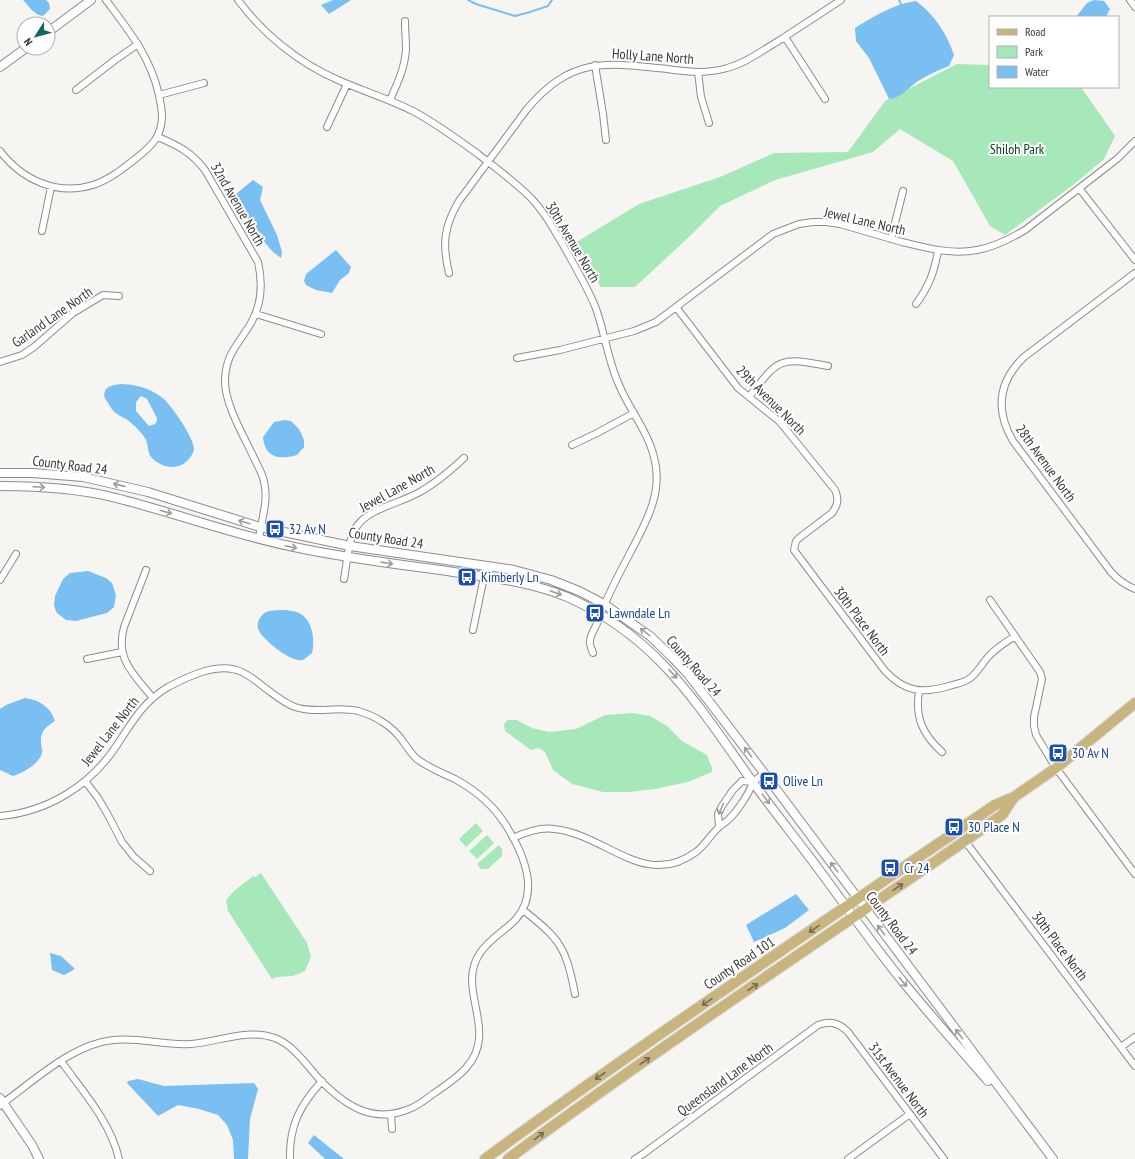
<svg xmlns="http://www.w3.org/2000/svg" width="1135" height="1159" viewBox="0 0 1135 1159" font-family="'PT Sans Narrow',sans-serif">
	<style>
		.green { fill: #a6e8b9 }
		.water { fill: #79bff1; fill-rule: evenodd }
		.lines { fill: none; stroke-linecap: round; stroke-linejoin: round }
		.stream { stroke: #79bff1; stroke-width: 2 }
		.minor-casing { stroke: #8f8c8a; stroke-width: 8 }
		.tertiary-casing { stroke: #8f8c8a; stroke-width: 10 }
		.primary-casing { stroke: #d4d3d3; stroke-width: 12 }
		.minor { stroke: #fff; stroke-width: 6 }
		.tertiary { stroke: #fff; stroke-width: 8 }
		.primary { stroke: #c8b47d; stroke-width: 10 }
		.oneway { stroke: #9c9c9c }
		.oneway2 { stroke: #736a54 }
		.labels { text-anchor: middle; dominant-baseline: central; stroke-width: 4; stroke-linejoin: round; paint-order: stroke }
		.street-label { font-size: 14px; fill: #3a3938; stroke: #fff }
		.park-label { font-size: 14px; fill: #013a1b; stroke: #fff }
		.transit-label { font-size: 14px; fill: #164399; stroke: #fff; text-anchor: start }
	</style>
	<rect width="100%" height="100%" fill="#f7f5f1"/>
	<path class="green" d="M957,64L990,65V87H1081L1115,136L1104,159L1073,185L1005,235L990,226L953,161L900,129L873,152L775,180L720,206L690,236L635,287H601L575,243L639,204L720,177L774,153L848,152L885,101Z
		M632,713L650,716L667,726L682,741L707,755L712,768V772L688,782L655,789L629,792H603L572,784L553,770L545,752L539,748L531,750L505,731L504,724L508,720H517L532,728L549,732L576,729L605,715Z
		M476,823L483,831L466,847L459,839Z
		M487,835L494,843L477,859L469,851Z
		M499,845L502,849V856L488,869H481L477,864Z
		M261,873L307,943L311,957L305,971L293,976L277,977L272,979L228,911L226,900L234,891L253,876L255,877Z"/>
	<path class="water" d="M23,0H46L49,3L50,9L43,16C34,15 29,6 23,0Z
		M333,0H351L329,14L321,5Z
		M1094,0L1104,1L1110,9L1106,17H1076L1087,3Z
		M916,1C934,14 947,34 954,55L949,66C938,70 928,75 918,81C908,88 901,98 889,99L869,58L856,41L855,28C874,16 894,4 916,1Z
		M253,180L263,187L260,200L277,235L282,252L281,258L273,252L261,238L250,222L241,213L236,194Z
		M336,250L351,267L349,273L340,280L332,293L316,290L306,285L304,281L306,274Z
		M120,384C134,384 149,388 160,396C170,402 194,438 194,449C193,456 185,465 178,466C169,469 160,465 153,459C147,454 149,447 146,440C143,434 135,426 130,422C126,418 121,417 117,414C112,411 111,407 108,403C105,399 103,396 105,391C106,386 116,385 120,384ZM141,396L147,399L157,418V421L155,424L149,426L136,411V402Z
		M285,420L291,421L299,429L304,440V447L297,455C279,460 265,458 263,437L274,422Z
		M88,571L106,578L112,583L116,595L114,607L107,613L76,621L66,620L57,613L54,606L55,596L63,579L70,573Z
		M285,610C290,611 297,611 301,614C313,622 315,640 312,653C309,655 306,659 302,660C290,662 265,641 259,631C255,623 261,613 269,611C274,610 280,610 285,610Z
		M25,698C39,700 50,706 55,721C46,727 40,731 41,743C41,746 43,750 42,753C39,764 23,773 13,776L0,770V709L6,705Z
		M796,894L809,910L785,928L754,942L746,925Z
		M50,953L61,956L75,969L64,975L52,970Z
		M138,1079L164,1086L254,1083L258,1089L250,1119L248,1159H234L233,1140L227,1125L218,1115L199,1109L178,1105L158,1116L127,1083L128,1081Z
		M314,1135L344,1159H325L308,1143Z"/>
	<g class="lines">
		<path class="stream" d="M468,0L476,4L515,16L530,12L548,6L552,0
			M899,0L901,4"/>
		<defs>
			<path id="minor" d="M238,0C263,34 299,63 338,80C363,91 389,99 413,111C437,124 457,139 478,154C496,168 515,182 531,198C546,214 556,233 567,252C577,270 587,287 595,306C604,329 607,356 617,380C627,407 647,429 654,457C664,493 645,524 629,555C618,576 606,598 598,621C596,627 590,635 590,641C589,644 592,650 593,653
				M1130,0L1135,7
				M785,37L825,99
				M595,65L603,114L606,140
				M698,72L701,97L709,123
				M76,90L115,60L138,44
				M159,95L204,83
				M390,100C397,84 405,68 406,49C406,40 405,30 405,21
				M327,127L347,84
				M158,137C179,146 191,152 205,170L258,262C263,284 262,304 251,323C238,345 226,353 225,380C224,404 246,440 256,462C259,468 263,475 264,482C269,501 261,520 259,539
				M0,151C22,180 57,196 93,185C109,180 122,169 134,160C150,147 162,138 162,116C162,109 160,101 159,95C150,56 129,31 106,0
				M1079,188L1135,260
				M42,231L51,187
				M891,239L903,191
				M449,273C442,244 444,226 459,201L527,109C571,57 605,62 667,69C687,72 707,74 727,68C746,63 763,50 780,40C801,26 821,13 841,0
				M1135,273L1024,357C998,382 995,410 1013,441L1111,572C1118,580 1125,585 1135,589
				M916,304C929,286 934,273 938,251
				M676,307L738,388L780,422L835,490C839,499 838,505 832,513L799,538L796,541L794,550L885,671C905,692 922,694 949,686C955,684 963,683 969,679C978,673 982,663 989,656C996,648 1006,642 1015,636
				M256,314L321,334
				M517,358L560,350L634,331L656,322L773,234L799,224L813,222H826L840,224C860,230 881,236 902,242C927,248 951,255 977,250C995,247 1010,239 1025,230L1117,159L1135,141
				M0,362L22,355L34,347L73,313L103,295L119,296
				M749,397C779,358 779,357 828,366
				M572,445L597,433L634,413
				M146,570L124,627C115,659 134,675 153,698
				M344,579C347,564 348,538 357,526C368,509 400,503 418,493C435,484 450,471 464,458
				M0,580L16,554
				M990,600L1040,672L1042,679L1034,717V726L1036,735L1056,768L1135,874
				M473,630L485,572V565
				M87,659L122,652
				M919,691C915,717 922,734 942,752
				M85,781L98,798L108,815L122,842L134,857L150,871
				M753,782L764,773
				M0,816C48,812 91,785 117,745C132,722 144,701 168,687C189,676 219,661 242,672C250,676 258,682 265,688C275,695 284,703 295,707C316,714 337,706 358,711C376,716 394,727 404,743C409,749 411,754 417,759C429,768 442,773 455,779C475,790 495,807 507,827C523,853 540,892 516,919C505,931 489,939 480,953C455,990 500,1030 466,1068C457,1078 445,1086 433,1094C426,1099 418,1106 409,1109C373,1124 346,1106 321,1081C307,1066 295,1046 275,1038C248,1028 218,1042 191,1044C165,1046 139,1037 113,1040C73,1044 35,1080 3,1103L0,1106
				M719,826L718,814L722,806L733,790L742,781L753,782
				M513,838C526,832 540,827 554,829C606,834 644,890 696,852C704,846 710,836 717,829C720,825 725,823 728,820C737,812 750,792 753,782
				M965,841L1135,1066
				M523,910C560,939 566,947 575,994
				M1121,1047L1135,1037
				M61,1061C83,1092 110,1121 119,1159
				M391,1115L392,1129
				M290,1159C289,1126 300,1105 322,1081
				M635,1159L643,1154L818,1025C830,1021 838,1022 848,1032L944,1159
				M848,1159L910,1114"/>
			<path id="tertiary" d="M48,32L91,0
				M0,67L26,48
				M0,473H33L83,477L148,492L260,527L350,546L514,570L551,580L579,591L604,604L650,636L673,658L688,674L764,773L1053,1159
				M0,486C39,486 78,488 116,498C176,513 234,535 294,547C345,558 396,564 447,571C487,577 529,581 567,597C658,637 697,704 752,781C770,806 789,830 808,855C840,897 870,942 904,983C931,1016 960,1049 988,1081
				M0,1098L32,1145L39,1159"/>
			<path id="primary" d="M485,1159C651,1037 824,922 995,805L1014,797L1056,768L1135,703
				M508,1159C657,1049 812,946 965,841L1002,815L1014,797"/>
		</defs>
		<use href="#minor" class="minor-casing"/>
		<use href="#tertiary" class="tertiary-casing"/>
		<use href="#primary" class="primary-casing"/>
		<use href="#minor" class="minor"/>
		<use href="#tertiary" class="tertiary"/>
		<use href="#primary" class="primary"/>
	</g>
	<defs><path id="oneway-shaft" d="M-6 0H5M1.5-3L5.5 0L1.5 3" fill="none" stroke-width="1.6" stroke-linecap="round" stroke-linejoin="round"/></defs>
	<g class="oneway">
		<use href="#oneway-shaft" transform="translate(119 485) rotate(-167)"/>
		<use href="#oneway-shaft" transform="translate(39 487) rotate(3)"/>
		<use href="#oneway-shaft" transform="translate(166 512) rotate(16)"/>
		<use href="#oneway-shaft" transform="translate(244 522) rotate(-163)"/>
		<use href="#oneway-shaft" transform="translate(291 547) rotate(12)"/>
		<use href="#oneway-shaft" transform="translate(387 563) rotate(8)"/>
		<use href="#oneway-shaft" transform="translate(556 593) rotate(19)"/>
		<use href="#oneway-shaft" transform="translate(645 632) rotate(-142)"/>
		<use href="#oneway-shaft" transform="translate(673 674) rotate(47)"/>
		<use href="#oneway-shaft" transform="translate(748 752) rotate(-128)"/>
		<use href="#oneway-shaft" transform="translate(766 799) rotate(53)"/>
		<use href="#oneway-shaft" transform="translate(721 809) rotate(114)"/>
		<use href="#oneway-shaft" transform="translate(834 867) rotate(-127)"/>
		<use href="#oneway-shaft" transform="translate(881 930) rotate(-127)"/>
		<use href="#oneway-shaft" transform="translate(903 982) rotate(51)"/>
		<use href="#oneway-shaft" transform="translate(959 1034) rotate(-127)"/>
	</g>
	<g class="oneway2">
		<use href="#oneway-shaft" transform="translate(898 887) rotate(-34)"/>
		<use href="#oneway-shaft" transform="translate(814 929) rotate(146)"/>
		<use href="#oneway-shaft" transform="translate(753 987) rotate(-34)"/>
		<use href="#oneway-shaft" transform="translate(707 1002) rotate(146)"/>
		<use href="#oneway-shaft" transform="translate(645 1061) rotate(-35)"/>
		<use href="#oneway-shaft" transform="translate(600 1076) rotate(145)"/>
		<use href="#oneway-shaft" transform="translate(539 1136) rotate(-36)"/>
	</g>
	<defs>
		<symbol id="bus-square" viewBox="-11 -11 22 22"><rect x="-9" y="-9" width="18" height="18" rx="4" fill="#1a4fb4" stroke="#fff"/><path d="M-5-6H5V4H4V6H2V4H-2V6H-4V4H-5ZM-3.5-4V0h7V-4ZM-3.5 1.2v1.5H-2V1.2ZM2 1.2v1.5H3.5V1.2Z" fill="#fff"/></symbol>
	</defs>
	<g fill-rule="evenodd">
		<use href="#bus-square" x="264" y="518" width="22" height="22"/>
		<use href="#bus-square" x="456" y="566" width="22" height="22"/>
		<use href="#bus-square" x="584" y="602" width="22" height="22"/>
		<use href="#bus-square" x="1047" y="742" width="22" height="22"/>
		<use href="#bus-square" x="758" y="770" width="22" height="22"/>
		<use href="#bus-square" x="943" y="816" width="22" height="22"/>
		<use href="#bus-square" x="879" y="857" width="22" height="22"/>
	</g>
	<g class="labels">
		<g class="street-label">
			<text transform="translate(653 56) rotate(4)">Holly Lane North</text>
			<text transform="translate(238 204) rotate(60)">32nd Avenue North</text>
			<text transform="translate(865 221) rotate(13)">Jewel Lane North</text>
			<text transform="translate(573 242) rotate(59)">30th Avenue North</text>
			<text transform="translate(52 317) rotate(-35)">Garland Lane North</text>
			<text transform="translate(771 400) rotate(45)">29th Avenue North</text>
			<text transform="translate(1046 463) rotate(54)">28th Avenue North</text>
			<text transform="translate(70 465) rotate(7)">County Road 24</text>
			<text transform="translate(397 488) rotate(-29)">Jewel Lane North</text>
			<text transform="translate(386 538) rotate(9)">County Road 24</text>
			<text transform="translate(862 621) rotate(53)">30th Place North</text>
			<text transform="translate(694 666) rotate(49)">County Road 24</text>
			<text transform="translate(110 731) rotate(-52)">Jewel Lane North</text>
			<text transform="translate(892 923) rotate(53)">County Road 24</text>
			<text transform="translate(1060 946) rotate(53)">30th Place North</text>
			<text transform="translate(739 963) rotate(-34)">County Road 101</text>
			<text transform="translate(725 1079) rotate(-36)">Queensland Lane North</text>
			<text transform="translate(899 1080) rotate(53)">31st Avenue North</text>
		</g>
		<g class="park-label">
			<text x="1017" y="149">Shiloh Park</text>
		</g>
		<g class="transit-label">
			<text x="289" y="529">32 Av N</text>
			<text x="481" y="577">Kimberly Ln</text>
			<text x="609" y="613">Lawndale Ln</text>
			<text x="1072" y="753">30 Av N</text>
			<text x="783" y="781">Olive Ln</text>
			<text x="968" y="827">30 Place N</text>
			<text x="904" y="868">Cr 24</text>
		</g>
	</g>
	<rect x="989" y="16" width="130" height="72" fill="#ffffff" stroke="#b0b0af"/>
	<rect x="997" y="29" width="20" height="6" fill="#c8b47d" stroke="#b0b0af"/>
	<text x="1025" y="36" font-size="12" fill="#3a3938">Road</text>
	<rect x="997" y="46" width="20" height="12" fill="#a6e8b9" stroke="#b0b0af"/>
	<text x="1025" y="56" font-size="12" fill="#3a3938">Park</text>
	<rect x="997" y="66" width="20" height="12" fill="#79bff1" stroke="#b0b0af"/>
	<text x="1025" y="76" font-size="12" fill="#3a3938">Water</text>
	<g transform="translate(36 36) rotate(234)"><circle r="19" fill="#ffffff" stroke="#b0b0af"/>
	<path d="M0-3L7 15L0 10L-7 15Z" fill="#156468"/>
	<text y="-6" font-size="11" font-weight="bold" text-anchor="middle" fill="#3a3938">N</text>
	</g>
</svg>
